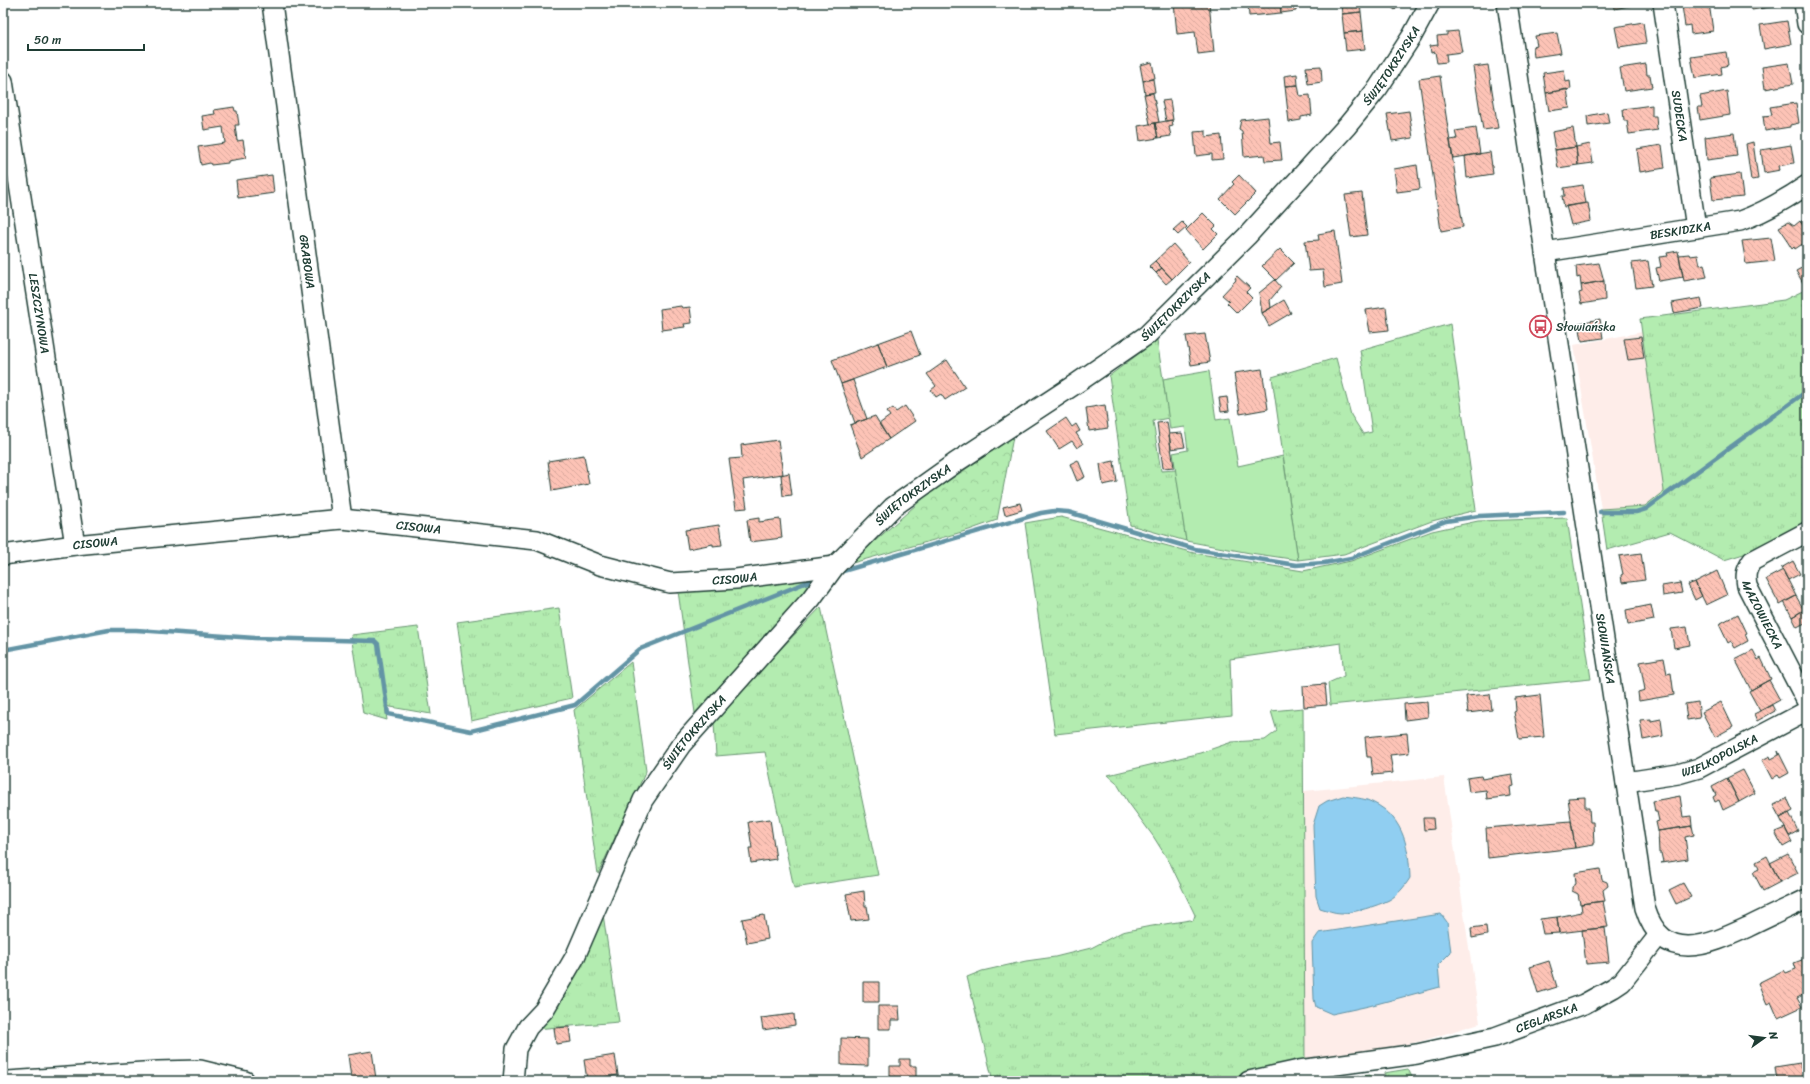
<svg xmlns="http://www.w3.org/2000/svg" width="1810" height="1084" viewBox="0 0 1810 1084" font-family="Sriracha,sans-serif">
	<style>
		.built { fill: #feede9 }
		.grass { fill: url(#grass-tufts); stroke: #699472 }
		.forest { fill: url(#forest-crowns); stroke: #699472 }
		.garden { fill: #b3ecb0; stroke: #699472 }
		.water { fill: #90cef1; stroke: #6394a5 }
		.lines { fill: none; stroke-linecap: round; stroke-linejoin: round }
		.stream { stroke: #6394a5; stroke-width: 4.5 }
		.building { fill: url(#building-back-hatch); stroke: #1f3d34 }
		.minor-casing { stroke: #1f3d34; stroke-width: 22 }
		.minor { stroke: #fff; stroke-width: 19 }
		.labels { text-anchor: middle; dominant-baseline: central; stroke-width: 3; stroke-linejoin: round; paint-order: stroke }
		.street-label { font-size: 12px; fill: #1f3d34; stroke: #fff }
		.poi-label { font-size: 12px; fill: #1f3d34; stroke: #fff; text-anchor: start }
	</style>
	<defs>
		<pattern id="grass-tufts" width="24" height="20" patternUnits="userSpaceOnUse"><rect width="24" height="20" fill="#b3ecb0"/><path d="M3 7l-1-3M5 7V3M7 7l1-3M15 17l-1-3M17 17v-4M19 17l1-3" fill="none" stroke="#9acb98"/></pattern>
		<pattern id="forest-crowns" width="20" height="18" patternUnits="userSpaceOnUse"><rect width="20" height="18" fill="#b3ecb0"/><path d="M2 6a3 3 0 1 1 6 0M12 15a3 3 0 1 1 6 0" fill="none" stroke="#9acb98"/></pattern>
		<pattern id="building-back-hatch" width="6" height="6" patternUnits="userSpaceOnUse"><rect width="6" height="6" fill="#fdc3b6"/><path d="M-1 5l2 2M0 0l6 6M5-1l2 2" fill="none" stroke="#d8a89d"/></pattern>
	</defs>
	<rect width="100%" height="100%" fill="#fff"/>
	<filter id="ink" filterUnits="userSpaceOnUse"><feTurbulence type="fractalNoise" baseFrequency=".025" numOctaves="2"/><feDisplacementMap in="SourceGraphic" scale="8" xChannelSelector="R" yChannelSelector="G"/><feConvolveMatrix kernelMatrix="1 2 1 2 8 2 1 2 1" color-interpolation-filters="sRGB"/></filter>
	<g filter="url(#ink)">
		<path class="built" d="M1642,332L1664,491L1645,506L1601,509L1574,345Z
			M1444,777L1480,1023L1422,1041L1305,1065L1304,791Z"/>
		<path class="grass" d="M1807,289V521L1747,553L1724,560L1670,532L1607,550L1601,509L1645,506L1664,491L1640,319L1784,300Z
			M1450,324L1476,510L1432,521L1344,554L1298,560L1272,377L1336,358L1351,415L1363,434L1372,432L1360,350Z
			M1157,340L1169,418L1153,421L1161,471L1176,470L1186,541L1130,525L1109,376Z
			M1061,517L1194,553L1303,571L1351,561L1432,531L1478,521L1567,518L1591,679L1330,705L1328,683L1344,676L1341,643L1230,659L1232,715L1055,734L1025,523Z
			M808,576L811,587L695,713L678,591Z
			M821,607L878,875L794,888L765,752L716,756L714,723L750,681Z
			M559,608L572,698L471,721L457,622Z
			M418,627L431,714L385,706L387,720L363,713L351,635Z
			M631,662L646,771L598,874L574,710Z
			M1303,708L1305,1065L1218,1081H993L967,977L982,971L1026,961L1055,957L1091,948L1122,932L1146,927L1190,920L1193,921L1195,915L1170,863L1153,836L1128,802L1116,782L1108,775L1200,753L1232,742L1265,740L1277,731L1271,711Z
			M603,914L619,1022L535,1029Z
			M1408,1069L1414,1081H1386L1384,1073Z
			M1370,1075L1371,1081H1333Z"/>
		<path class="forest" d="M1013,437L997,520L969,530L849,564L926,496Z"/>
		<path class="garden" d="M1209,371L1216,420L1230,418L1238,466L1283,456L1298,560L1250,553L1186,541L1173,453L1188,450L1185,427L1170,429L1163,379Z"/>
		<path class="water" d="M1343,796C1351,797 1360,798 1367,800C1402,813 1409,844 1410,878C1405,886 1398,895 1389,900C1377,906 1354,913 1341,913C1334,913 1327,910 1320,908L1316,896L1313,825L1319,806L1327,801Z
			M1441,914L1447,922L1451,952L1438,965L1440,987L1369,1006L1332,1014L1316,1007L1314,999L1312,943L1319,933Z"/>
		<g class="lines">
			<path class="stream" d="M1600,512H1636L1646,509L1807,391
				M843,571L1041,513L1054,511L1068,512L1195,549L1296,565L1324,563L1351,558L1446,521L1479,516L1564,512
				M3,650L109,630H136L255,638L375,641L378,644L388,714L471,731L575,705L640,649L810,581"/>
		</g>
		<path class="building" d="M1174,3H1209L1214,52L1198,54L1195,32L1177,34Z
			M1250,3H1280L1281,13L1249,16L1248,4Z
			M1280,3H1296V11L1281,13Z
			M1341,3H1360L1361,12L1342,14Z
			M1386,3H1401L1395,10Z
			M1613,3H1639V4L1614,9Z
			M1698,3H1709L1713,31L1691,34L1690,25L1685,26L1682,6Z
			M1751,3H1782V5L1752,10Z
			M1361,12L1363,31L1344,33L1342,14Z
			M1787,21L1791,44L1764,49L1760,25Z
			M1643,22L1646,43L1619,47L1615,27Z
			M1363,31L1365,49L1346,51L1344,33Z
			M1458,31L1462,52L1446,54L1447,62L1437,63L1435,52L1431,53L1430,46L1438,45L1437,36L1447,35V32Z
			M1557,33L1561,53L1534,57L1533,47L1537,46L1535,36Z
			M1726,52L1728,65L1721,67L1722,74L1695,78L1691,57Z
			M1152,62L1155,78L1143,81L1140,65Z
			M1789,63L1793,84L1765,89L1762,67Z
			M1646,64L1647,75H1650L1652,87L1624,91L1620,68Z
			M1488,65L1498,128L1483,130L1473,67Z
			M1321,66L1322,82L1308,84L1306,67Z
			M1564,70L1566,82L1570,81L1571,89L1546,93L1543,73Z
			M1297,74L1298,85L1285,86L1284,76Z
			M1440,76L1463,227L1441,231L1419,79Z
			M1153,79L1155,92L1145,94L1143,81Z
			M1298,85L1300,96L1310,95L1312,115L1301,117V120L1289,122L1285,86Z
			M1567,89L1570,108L1549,111L1546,93Z
			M1727,91L1730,115L1700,120L1698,107H1702L1700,96Z
			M1153,93L1159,122L1150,124L1144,94Z
			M1170,100L1173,120L1166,121L1162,101Z
			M1796,103L1799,123L1790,125V127L1765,131L1763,116L1772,115L1770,107Z
			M1652,105V116H1656L1657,129L1658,130L1629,134L1627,121H1624L1623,109Z
			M234,107L235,111H237L239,125H235L237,141L243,140L246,158L228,161V163L211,165L210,163L201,165L198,147L225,143L223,127L204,130L202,116L215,114L214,110Z
			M1409,111L1413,138L1392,141L1387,114Z
			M1607,112L1609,123L1588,126L1587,116Z
			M1268,117L1271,143L1280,142L1282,160L1265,161L1264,155L1244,157L1242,131L1239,129L1241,120Z
			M1172,120L1173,126L1169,127L1171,136L1158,138L1155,123Z
			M1155,123L1158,138L1140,141L1138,126Z
			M1476,128L1480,154L1453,158L1450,140L1457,139L1455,131Z
			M1573,128L1576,147L1555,150L1552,132Z
			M1206,131V137L1221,135L1223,159L1212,160V154L1196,156L1194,132Z
			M1734,133L1737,156L1707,160L1705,137Z
			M1753,142L1758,179L1751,180L1746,144Z
			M1590,144L1593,163L1578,165L1576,147Z
			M1662,145L1665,168L1640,172L1637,149Z
			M1791,145L1794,163L1779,166L1780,170L1764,173L1761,150Z
			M1576,147L1578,165L1558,168L1555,150Z
			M1490,152L1493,174L1467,178L1465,156Z
			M1417,165L1420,189L1397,192L1394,169Z
			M1740,174L1743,197L1713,200L1710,178Z
			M272,175L274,193L238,198L236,180Z
			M1239,175L1256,193L1235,214L1220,199L1234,184L1232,182Z
			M1583,185L1586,203L1564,207L1562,196H1565L1564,188Z
			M1362,193L1367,235L1351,237L1345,195Z
			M1588,203L1591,221L1571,225L1566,206Z
			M1203,213L1216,226L1213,229L1218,234L1203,249L1186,230Z
			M1807,219V232L1801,222Z
			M1800,221L1807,232V241L1795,249L1794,247L1792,249L1787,241L1788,240L1779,227L1788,222L1794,226Z
			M1182,222L1187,227L1178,235L1173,230Z
			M1335,231L1342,284L1325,287L1323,270L1309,271L1305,241L1319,240L1318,234Z
			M1771,238L1775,261L1746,264L1742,241Z
			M1173,244L1189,262L1172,279L1155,261Z
			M1280,249L1294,263L1276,280L1262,266Z
			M1678,251L1683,277L1659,281L1656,268L1661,267L1659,257L1668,256L1667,253Z
			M1689,254L1690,256L1698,255L1700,265L1704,264L1707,277L1684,281L1679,255Z
			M1155,261L1162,268L1156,273L1149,266Z
			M1648,261L1652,286L1636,288L1632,263Z
			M1599,263L1604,281L1581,285L1580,277L1577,278L1576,266Z
			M1807,265V281L1803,283L1796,271Z
			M1162,268L1172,279L1166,284L1156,273Z
			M1237,276L1250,288L1246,292L1252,298L1237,313L1227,303L1229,301L1222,295L1236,280L1235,278Z
			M1275,280L1281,287L1270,300L1271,308L1262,313L1259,293Z
			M1604,281L1605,300L1581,304L1579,293L1582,292L1581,285Z
			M1701,298L1703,308L1674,313L1672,303Z
			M1284,300L1291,313L1269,326L1262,313Z
			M681,306L682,308L690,307L692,323L684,324L685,327L662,330L660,309Z
			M1386,307L1389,330L1370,332L1366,310Z
			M1600,319L1603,338L1582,341L1579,323Z
			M911,331L920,355L887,367L878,343Z
			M1205,334L1210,362L1191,365L1186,336Z
			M1641,337L1644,358L1628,360L1624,339Z
			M878,343L887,367L841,384L832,360Z
			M947,360L965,387L945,400L941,394L936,397L931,390L936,386L927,374Z
			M1262,369L1268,409L1240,414L1234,373Z
			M853,380L867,419L855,423L841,384Z
			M1227,397L1229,411L1221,412L1219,398Z
			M1105,405L1108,428L1089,431L1086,408Z
			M905,406L915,421L889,439L879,424L890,416L887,412L893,408L896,412Z
			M875,416L889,439L862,457L850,425Z
			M1066,418L1072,427L1076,424L1080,431L1076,433L1083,444L1077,448L1072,441L1059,449L1047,431Z
			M1167,422L1174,467L1163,468L1157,423Z
			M1182,433L1185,447L1171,449L1169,434Z
			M778,440L783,474L743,480L747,508L736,509L729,459L742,458L741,445Z
			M584,455L589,484L552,491L548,461Z
			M1078,460L1085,477L1077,481L1070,464Z
			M1114,461L1117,482L1103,485L1100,464Z
			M789,473L792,495L783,496L781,475Z
			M1020,503L1022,510L1005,515L1003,507Z
			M759,518V522L780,519L782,538L750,542L747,520Z
			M719,525L722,545L713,546V544L688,549L685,530Z
			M1641,553L1645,580L1622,583L1621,575L1623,574L1619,556Z
			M1793,561L1800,574L1788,580L1781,568Z
			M1783,570L1796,596L1780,605L1766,579Z
			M1717,571L1727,595L1706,605L1695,582Z
			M1695,582L1702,596L1695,600L1688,585Z
			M1680,583L1682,593L1663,596L1662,586Z
			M1796,596L1804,610L1792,617L1784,602Z
			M1651,605L1654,620L1628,625L1626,610Z
			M1804,610L1807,616V622L1797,627L1792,617Z
			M1738,614L1747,633L1745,634L1748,641L1735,648L1731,641L1728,643L1719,624Z
			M1687,627L1690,645L1674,648L1671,629Z
			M1753,650L1758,660L1761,658L1771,679L1751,690L1735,659Z
			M1664,658L1667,674L1671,673L1674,695L1639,701L1638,692L1645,690L1640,662Z
			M1769,680L1780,700L1760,711L1749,691Z
			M1325,684L1327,705L1304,707L1303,686Z
			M1490,694L1492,710L1468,713L1466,696Z
			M1540,695L1544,737L1519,739L1514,712L1516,711L1515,698Z
			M1427,702L1428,717L1405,720L1404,704Z
			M1698,702L1700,718L1687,720L1685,704Z
			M1721,702L1733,727L1715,737L1702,712Z
			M1772,705L1775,711L1757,721L1754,714Z
			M1651,719V721L1661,719L1663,736L1643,740L1640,720Z
			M1407,733L1409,753L1390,755L1393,773L1373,775L1371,757H1367L1365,737Z
			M1778,751L1789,773L1780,778L1778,775L1772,779L1762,760L1770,756L1771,759L1779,755Z
			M1743,770L1755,793L1739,802L1727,778Z
			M1512,774L1514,786L1510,787L1511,796L1487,799L1486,790L1469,792L1467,778L1481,776L1482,779Z
			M1727,778L1739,802L1723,810L1719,800L1715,802L1713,797L1716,795L1712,786Z
			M1680,796L1683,817L1691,816L1692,826L1658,831L1656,822L1659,821L1657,812H1655L1653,801Z
			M1585,797V808H1589L1590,822H1593L1594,845L1575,848L1568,798Z
			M1787,798L1793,811L1780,818L1773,805Z
			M1789,813L1798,831L1789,836L1780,818Z
			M1423,818H1433L1434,829L1424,830Z
			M770,819L776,859L751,863L749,848H752L748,822Z
			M1571,821L1575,848L1488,858L1486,828Z
			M1692,826L1694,835L1685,837L1688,859L1661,863L1663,862L1661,853H1659L1658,831Z
			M1785,828L1792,842L1783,847L1775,832Z
			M1788,854L1798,873L1780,882L1770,863Z
			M1767,856L1780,882L1763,891L1753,872L1759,869L1756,862Z
			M1600,869L1602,880L1607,882L1608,886L1603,890L1605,901L1580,904L1578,894L1572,891V887L1576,884L1575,873Z
			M1683,883L1691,897L1676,904L1669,890Z
			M864,891L865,906H867L869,919L851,921L846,894Z
			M1603,901L1608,927L1559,933L1557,917L1582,912L1581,904Z
			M764,915L768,939L747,943L742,919Z
			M1557,917L1559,933L1543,934L1540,919Z
			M1486,926L1487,935L1472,938L1471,928Z
			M1605,928L1609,962L1586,964L1582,930Z
			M1807,958V993L1797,998L1802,1007L1778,1018L1771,1002L1767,1004L1758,983L1784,970L1786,973L1796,969L1794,963Z
			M1549,961L1557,987L1538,993L1530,967Z
			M863,982H879V1002H863Z
			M878,1006H899L900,1020H891V1029H878Z
			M794,1014L795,1025L763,1030L761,1018Z
			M569,1027L571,1042L556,1044L554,1028Z
			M841,1038L868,1039V1066L841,1065Z
			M372,1051L376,1079L362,1081L361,1077L351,1078L348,1055Z
			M615,1055L618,1075L587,1080L584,1060Z
			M900,1059H910V1066H916V1081H890V1066H900Z
			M1800,1063L1801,1069L1807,1068V1081H1777L1775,1067Z"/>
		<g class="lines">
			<defs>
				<g id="minor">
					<path id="s1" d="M272,3L342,519"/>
					<path id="s2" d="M1507,3L1645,908C1663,966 1709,945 1748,927C1768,917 1788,908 1807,899"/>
					<path id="s3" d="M1663,3L1696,228"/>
					<path d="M1804,3L1807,24"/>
					<path id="s4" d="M3,81L75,545"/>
					<path id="s5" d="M1545,252L1740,221C1765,212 1785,200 1807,185"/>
					<path id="s6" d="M1807,532L1752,561C1746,570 1745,575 1747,586L1807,702"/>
					<path id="s7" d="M3,555L75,545L342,519L537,540L600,565L670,583L736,579L835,566"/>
					<path id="s8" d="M1626,782L1678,774L1699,768L1807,711"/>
					<path d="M8,1081L158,1071L200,1070L245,1081"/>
					<path id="s9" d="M513,1081L516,1049L528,1027L544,1010L575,957L643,800L681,745L811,599L835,566L893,507L955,463L1077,383L1147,335L1247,236L1347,126L1378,88L1412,36L1430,3"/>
					<path id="s10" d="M1249,1081L1299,1070L1417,1054L1495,1037L1584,1004L1613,988L1622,982L1659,935"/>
				</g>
			</defs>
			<use href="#minor" class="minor-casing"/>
			<use href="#minor" class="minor"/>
		</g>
	</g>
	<defs>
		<symbol id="bus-ring" viewBox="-11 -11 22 22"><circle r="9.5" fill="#fff" stroke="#d1495b" stroke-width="1.5"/><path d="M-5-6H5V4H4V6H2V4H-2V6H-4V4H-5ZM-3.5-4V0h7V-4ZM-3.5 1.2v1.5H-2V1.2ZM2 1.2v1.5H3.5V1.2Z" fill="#d1495b"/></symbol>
	</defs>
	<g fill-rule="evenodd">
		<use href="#bus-ring" x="1528" y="314" width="25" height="25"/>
	</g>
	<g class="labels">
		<g class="street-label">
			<text stroke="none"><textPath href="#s9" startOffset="1370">ŚWIĘTOKRZYSKA</textPath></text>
			<text stroke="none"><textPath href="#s3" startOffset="114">SUDECKA</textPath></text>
			<text stroke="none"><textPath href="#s5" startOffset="137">BESKIDZKA</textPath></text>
			<text stroke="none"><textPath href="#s1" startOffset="261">GRABOWA</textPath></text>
			<text stroke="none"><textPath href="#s9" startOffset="1046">ŚWIĘTOKRZYSKA</textPath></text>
			<text stroke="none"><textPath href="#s4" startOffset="235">LESZCZYNOWA</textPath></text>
			<text stroke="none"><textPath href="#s9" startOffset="722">ŚWIĘTOKRZYSKA</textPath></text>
			<text stroke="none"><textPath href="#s7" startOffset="418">CISOWA</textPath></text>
			<text stroke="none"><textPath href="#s7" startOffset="93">CISOWA</textPath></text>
			<text stroke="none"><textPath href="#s7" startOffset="742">CISOWA</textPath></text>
			<text stroke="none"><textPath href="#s6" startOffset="121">MAZOWIECKA</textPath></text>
			<text stroke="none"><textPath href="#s2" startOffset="653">SŁOWIAŃSKA</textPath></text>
			<text stroke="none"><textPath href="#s9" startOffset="398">ŚWIĘTOKRZYSKA</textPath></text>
			<text stroke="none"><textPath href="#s8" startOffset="98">WIELKOPOLSKA</textPath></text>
			<text stroke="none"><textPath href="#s10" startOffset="305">CEGLARSKA</textPath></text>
		</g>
		<g class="poi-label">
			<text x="1556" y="327">Słowiańska</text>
		</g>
	</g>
	<rect width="1810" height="1084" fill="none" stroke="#fff" stroke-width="16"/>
	<rect x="8" y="8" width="1794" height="1068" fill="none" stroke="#1f3d34" stroke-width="1.5" filter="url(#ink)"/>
	<g transform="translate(1764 1038) rotate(76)" stroke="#ffffff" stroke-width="3" paint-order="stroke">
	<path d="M0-3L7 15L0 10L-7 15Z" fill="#1f3d34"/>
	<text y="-6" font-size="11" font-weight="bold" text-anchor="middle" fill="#1f3d34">N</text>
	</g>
	<path d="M28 44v6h116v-6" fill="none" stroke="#1f3d34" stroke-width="2"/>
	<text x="34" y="44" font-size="12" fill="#1f3d34" stroke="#ffffff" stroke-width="3" paint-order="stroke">50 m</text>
</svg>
